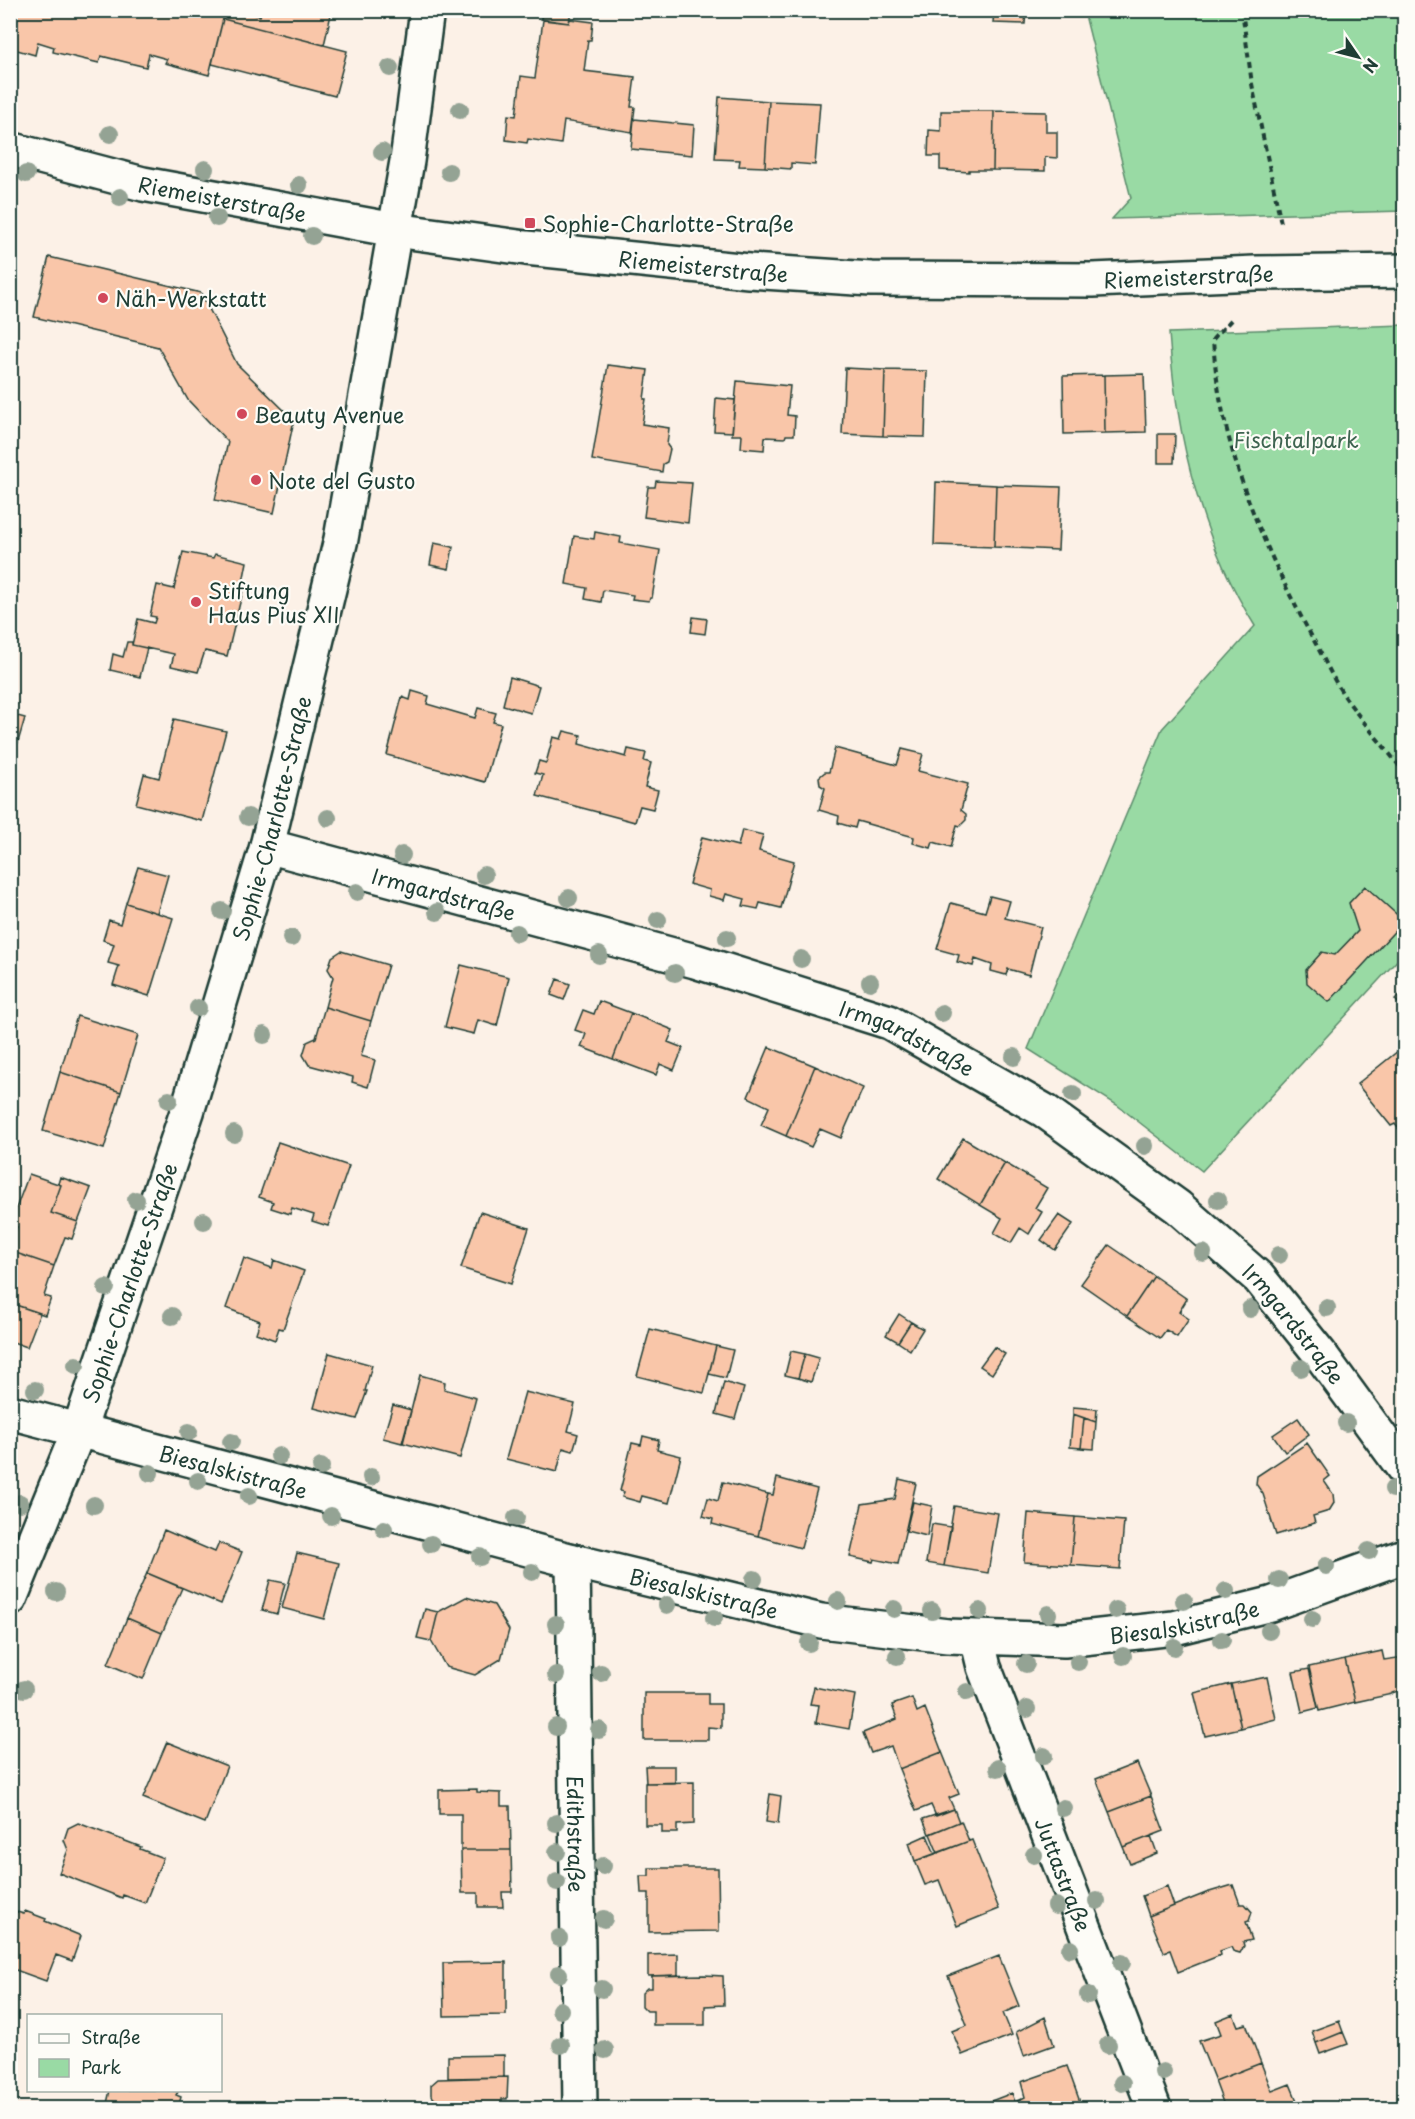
<svg xmlns="http://www.w3.org/2000/svg" width="1415" height="2119" viewBox="0 0 1415 2119" font-family="'Playpen Sans',sans-serif">
	<style>
		.green { fill: #99daa4; stroke: #5c8c6c; stroke-width: 1.5 }
		.building { fill: #f9c6a9; stroke: #1f3d34; stroke-width: 1.5 }
		.lines { fill: none; stroke-linecap: round; stroke-linejoin: round }
		.minor-casing { stroke: #1f3d34; stroke-width: 38 }
		.path { stroke: #1f3d34; stroke-width: 4; stroke-dasharray: 6 4.5; stroke-linecap: butt }
		.minor { stroke: #fdfcf7; stroke-width: 33 }
		.tree { fill: #94a394 }
		.poi-dot { fill: #d1495b; stroke: #fdfcf7; stroke-width: 2 }
		.labels { text-anchor: middle; dominant-baseline: central; stroke-width: 4.5; stroke-linejoin: round; paint-order: stroke }
		.street-label { font-size: 21px; fill: #1f3d34; stroke: #fdfcf7 }
		.poi-label { font-size: 21px; fill: #1f3d34; stroke: #fdfcf7; text-anchor: start }
		.park-label { font-size: 21px; fill: #3e6450; stroke: #fdfcf7 }
	</style>
	<rect width="100%" height="100%" fill="#fcf1e7"/>
	<filter id="ink" filterUnits="userSpaceOnUse"><feTurbulence type="fractalNoise" baseFrequency=".0167" numOctaves="2"/><feDisplacementMap in="SourceGraphic" scale="12" xChannelSelector="R" yChannelSelector="G"/><feConvolveMatrix kernelMatrix="1 2 1 2 8 2 1 2 1" color-interpolation-filters="sRGB"/></filter>
	<g filter="url(#ink)">
		<path class="green" d="M1084,11H1404V211L1112,219L1131,198Z
			M1404,325V953L1202,1171L1117,1105L1028,1049L1162,729L1255,626C1200,538 1176,436 1169,333Z"/>
		<path class="building" d="M10,10H238L260,16L262,10H332L324,45L223,19L209,75L165,63L167,59L149,54L146,67L101,56L99,63L53,52L54,47L38,42L35,55L10,48Z
			M542,10H571L569,23L541,19Z
			M736,10H768V16L735,15Z
			M994,10H1026L1025,24L993,23Z
			M223,19L347,51L335,96L212,64Z
			M570,19L593,22L591,40H588L584,71L635,77L631,107H635L632,132L564,121L561,144L528,139L527,143L506,140L508,115L516,116L521,76L535,78L543,20L569,23Z
			M719,97L769,101L765,167L739,166L740,160L715,159Z
			M769,101L820,103L815,165L791,163V169L765,167Z
			M941,111H994L993,170H969V172L940,170V156H928L929,130L941,131Z
			M994,111L1046,112V132H1057V158L1045,157V171L993,170Z
			M634,119L694,125L692,155L631,149Z
			M49,257L201,293L237,364L294,420L274,513L215,500L228,442L188,400L158,347L34,317Z
			M608,365L648,370L644,399H646L642,424L669,428L667,445L670,449L667,462L663,464L662,472L592,460Z
			M845,368L885,370L883,436L842,434Z
			M885,370L927,371L925,437L883,436Z
			M1144,374L1146,432L1105,433L1104,375Z
			M1104,375L1105,433L1064,434L1063,376Z
			M737,381L790,386L787,415L795,416L794,435H786L785,438L765,437L764,450L741,448L742,435H732Z
			M716,398L735,400L732,432L714,431Z
			M1158,434H1175L1174,463H1158Z
			M656,481L692,483L688,523L644,517L648,487H655Z
			M936,482L996,485L994,547L934,545Z
			M996,485L1061,487L1058,550L994,547Z
			M595,532L621,537L620,543L660,550L652,598H650L649,601L632,599L633,595L603,590L601,602L585,599L587,588L566,584L574,536L594,539Z
			M434,543L453,547L449,569L430,565Z
			M183,552L213,558L215,554L247,562L243,582H245L227,656L205,651L198,672L171,666L174,654L132,645L138,619L154,623L156,617L150,616L157,585L174,589Z
			M693,617L707,619L705,634L691,632Z
			M127,642H132V645L147,648L140,677L110,670L113,654L123,657Z
			M510,677L539,686L531,713L503,705Z
			M412,691L429,696L427,704L475,718L478,708L496,713L493,722L501,724L485,782L387,755L402,697L410,700Z
			M10,714L25,718L10,769Z
			M174,719L226,731L202,821L136,804L144,774L159,778Z
			M564,731L581,735L579,744L626,757L628,749L646,753L644,761L651,763L645,787L658,790L653,809L640,806L635,822L537,796L543,775L535,773L539,761L546,763L553,737L561,739Z
			M835,748L897,765L902,749L923,754L918,771L968,784L961,810L966,814V820L960,826L957,825L951,847L933,842L931,848L913,843L914,837L857,821L855,828L838,823L839,816L819,810L825,788L820,785L819,777L825,772H829Z
			M742,830L763,835L759,851L794,861L781,908L760,903L758,909L743,906L745,899L726,894L724,900L709,896L710,890L689,884L702,837L738,846Z
			M138,867L168,875L157,913L126,903Z
			M1365,886L1404,921L1329,1002L1307,983L1306,970L1322,952L1335,955L1358,931L1349,903Z
			M990,896L1010,901L1005,918L1041,927L1029,975L1008,969L1006,975L991,971L992,965L975,959L973,966L957,962L959,955L937,949L951,903L985,912Z
			M126,903L173,918L149,996L113,985L119,966L108,963L114,944L103,940L109,920L120,924Z
			M341,951L388,965L371,1021L325,1007L333,977L328,969L332,957Z
			M461,965L509,977L497,1026L478,1020L474,1034L445,1027Z
			M557,979L570,984L564,1000L551,995Z
			M1404,991V1011L1395,999Z
			M599,1001L631,1013L613,1059L581,1047L586,1034L575,1030L583,1010L594,1014Z
			M325,1007L371,1021L361,1056L375,1060L368,1087L352,1082L353,1077L309,1065L303,1055L307,1042L316,1038Z
			M631,1013L673,1030L668,1042L683,1048L674,1070L660,1064L656,1075L613,1059Z
			M77,1016L138,1035L121,1092L60,1072Z
			M1404,1041V1136L1395,1124L1391,1126L1357,1084L1404,1046L1402,1043Z
			M769,1047L815,1066L786,1136L761,1125L769,1107L748,1097Z
			M815,1066L863,1088L841,1138L820,1129L811,1147L786,1136Z
			M60,1072L121,1092L104,1149L43,1131Z
			M963,1138L1005,1163L980,1205L938,1179Z
			M278,1142L349,1166L328,1226L312,1221L314,1215L292,1208L290,1214L271,1208L273,1202L259,1197Z
			M1005,1163L1047,1188L1035,1208L1042,1212L1029,1234L1020,1228L1011,1243L994,1233L1002,1218L980,1205Z
			M29,1174L61,1185L51,1213L78,1222L72,1239L65,1237L54,1266L10,1251V1244L17,1227L10,1224V1209L15,1211Z
			M60,1177L91,1188L78,1222L51,1213L61,1185L58,1184Z
			M480,1212L529,1228L511,1284L461,1268Z
			M1059,1215L1073,1224L1055,1250L1041,1240Z
			M1109,1245L1154,1276L1127,1316L1081,1284Z
			M10,1251L54,1266L44,1296L51,1298L45,1315L13,1304L10,1311Z
			M244,1258L272,1268L274,1260L304,1271L283,1329L279,1328L275,1340L256,1333L260,1321L226,1308Z
			M1154,1276L1187,1299L1179,1312L1189,1319L1177,1337L1166,1330L1160,1338L1127,1316Z
			M13,1304L40,1313L27,1347L10,1341V1311Z
			M899,1314L911,1322L898,1342L886,1335Z
			M911,1322L923,1329L910,1350L898,1342Z
			M650,1329L716,1346L704,1393L637,1376Z
			M716,1346L733,1350L726,1378L709,1374Z
			M994,1347L1005,1354L992,1374L980,1366Z
			M791,1351L805,1354L798,1378L785,1375Z
			M329,1353L372,1365L365,1391H367L357,1419L314,1408Z
			M805,1354L819,1358L811,1382L798,1378Z
			M420,1375L445,1382L444,1389L476,1398L460,1458L403,1443Z
			M724,1382L744,1388L735,1419L716,1414Z
			M525,1392L575,1404L568,1431L578,1434L573,1451L563,1448L557,1472L506,1459Z
			M393,1405L411,1410L402,1443L383,1438Z
			M1073,1407L1097,1409L1096,1422L1073,1414Z
			M1073,1414L1084,1418L1081,1448L1070,1447Z
			M1084,1418L1096,1422L1094,1449L1081,1448Z
			M1298,1418L1309,1434L1285,1452L1273,1435Z
			M643,1436L659,1440L657,1450L681,1456L669,1503L642,1496L640,1502L622,1497L624,1492L620,1491L632,1443L641,1445Z
			M1307,1443L1330,1476L1324,1481L1333,1494L1334,1503L1329,1511L1313,1516L1315,1523L1276,1535L1263,1494L1256,1484L1257,1476Z
			M777,1478L817,1489L801,1548L758,1536L768,1494L773,1495Z
			M899,1479L916,1483L898,1564L874,1559L873,1562L850,1557L862,1504L895,1499Z
			M723,1482L768,1494L758,1536L712,1524L713,1519L703,1516L708,1498L718,1501Z
			M913,1502L932,1506L927,1536L906,1531Z
			M954,1506L998,1513L988,1573L944,1566Z
			M1028,1513L1075,1517L1071,1565L1024,1562Z
			M1075,1517L1124,1521L1120,1569L1071,1565Z
			M932,1524L951,1527L944,1566L926,1563Z
			M164,1530L215,1552L219,1543L242,1552L221,1604L147,1573Z
			M297,1553L339,1563L324,1619L282,1608Z
			M147,1573L182,1588L162,1633L127,1618Z
			M270,1580L285,1583L277,1614L262,1610Z
			M466,1597L494,1605L509,1630L501,1659L475,1675L446,1667L431,1641L438,1612Z
			M425,1609L438,1612L431,1641L417,1638Z
			M127,1618L162,1633L143,1679L108,1664Z
			M1382,1651L1384,1660L1404,1657V1689L1392,1693V1694L1355,1702L1345,1659Z
			M1345,1659L1355,1702L1319,1711L1309,1667Z
			M1309,1669L1318,1708L1302,1712L1293,1672Z
			M1267,1677L1276,1719L1241,1728L1231,1684Z
			M1231,1684L1241,1728L1205,1736L1194,1693Z
			M814,1687L855,1695L849,1729L816,1723L819,1705L810,1704Z
			M644,1693H708V1704H721V1728L708,1727V1740H644Z
			M912,1698L917,1712L925,1708L942,1752L899,1769L891,1746L871,1753L863,1733L897,1719L892,1705Z
			M167,1742L227,1766L205,1823L143,1798Z
			M942,1752L959,1794L949,1798L954,1809L936,1816L931,1805L916,1811L899,1769Z
			M1137,1763L1151,1796L1109,1812L1096,1779Z
			M645,1766H675V1783H646Z
			M694,1782V1824L677,1825V1833H662V1825H645V1783Z
			M477,1789V1792L501,1793V1806H510L511,1850H461V1814H439V1790Z
			M770,1794L781,1796L778,1824L766,1822Z
			M1151,1796L1164,1831L1123,1847L1109,1812Z
			M954,1809L959,1822L929,1834L923,1819Z
			M961,1821L969,1841L938,1853L930,1834Z
			M78,1823L141,1847L140,1849L163,1858L145,1903L123,1895L122,1898L59,1873L68,1850L64,1840L68,1828Z
			M927,1835L935,1854L915,1861L909,1843Z
			M1151,1836L1157,1853L1130,1864L1123,1847Z
			M972,1840L999,1909L957,1926L939,1880L925,1885L915,1861Z
			M461,1850H511L512,1892H502L503,1907H478V1893H462Z
			M649,1868H718L719,1931L649,1932V1893H641L640,1876H649Z
			M1233,1885L1240,1904H1245L1252,1912L1249,1921L1246,1922L1252,1940L1243,1942L1244,1946L1240,1953L1233,1951L1231,1947L1220,1951L1221,1955L1178,1972L1170,1950L1164,1952L1149,1916L1206,1893Z
			M1167,1886L1174,1906L1149,1916L1142,1896Z
			M10,1910L24,1914L25,1911L46,1919L45,1921L81,1936L72,1961L56,1955L46,1981L10,1968Z
			M678,1954V1975L648,1976V1955Z
			M999,1956L1019,2006L1003,2013L1012,2035L962,2055L952,2031L967,2025L948,1976Z
			M506,1962V2015L444,2016L443,1963Z
			M704,1975L723,1976L724,2005L705,2006V2025H653V2011H647L642,2006V1993L647,1988H652V1976Z
			M1233,2014L1238,2026L1246,2024L1261,2063L1215,2081L1199,2041L1221,2034L1216,2021Z
			M1045,2017L1054,2045L1024,2056L1016,2032Z
			M1339,2021L1343,2032L1316,2043L1312,2031Z
			M1343,2032L1348,2044L1320,2054L1316,2043Z
			M504,2055V2077L448,2078V2056Z
			M1261,2063L1272,2091L1290,2084L1300,2108H1225L1215,2081Z
			M1067,2066L1080,2102H1074L1076,2108H988L986,2103L1012,2093L1015,2102L1025,2097L1021,2082Z
			M508,2077L507,2099H502V2108H449V2103H438L431,2095V2085L438,2079Z
			M110,2090H173L178,2092L176,2095L181,2097L178,2108H106Z"/>
		<g class="lines">
			<defs>
				<g id="minor">
					<path id="s1" d="M10,149L143,184L395,230L526,248L749,271L871,279L1093,280L1255,273L1404,271"/>
					<path id="s2" d="M267,846L695,961L889,1022L1045,1111L1178,1207L1259,1278L1320,1354L1404,1469"/>
					<path id="s3" d="M10,1412L573,1561L821,1621L948,1636L1064,1640L1174,1628L1271,1604L1404,1556"/>
					<path id="s4" d="M573,1561L580,2108"/>
					<path id="s5" d="M10,1599L79,1430L187,1112L267,846L341,539L407,161L427,10"/>
					<path id="s6" d="M977,1638L984,1667L1154,2108"/>
				</g>
			</defs>
			<use href="#minor" class="minor-casing"/>
			<path class="path" d="M1242,10L1252,84L1281,223
				M1400,10L1404,26
				M1231,320L1213,339C1219,445 1262,545 1312,637C1323,656 1332,678 1345,697C1363,723 1385,747 1404,772"/>
			<use href="#minor" class="minor"/>
		</g>
		<g class="tree">
			<circle cx="390" cy="68" r="9"/>
			<circle cx="460" cy="110" r="9"/>
			<circle cx="110" cy="134" r="9"/>
			<circle cx="382" cy="152" r="9"/>
			<circle cx="205" cy="169" r="9"/>
			<circle cx="449" cy="172" r="9"/>
			<circle cx="26" cy="174" r="9"/>
			<circle cx="299" cy="185" r="9"/>
			<circle cx="120" cy="197" r="9"/>
			<circle cx="217" cy="218" r="9"/>
			<circle cx="312" cy="236" r="9"/>
			<circle cx="248" cy="817" r="9"/>
			<circle cx="328" cy="818" r="9"/>
			<circle cx="402" cy="855" r="9"/>
			<circle cx="484" cy="875" r="9"/>
			<circle cx="357" cy="892" r="9"/>
			<circle cx="569" cy="898" r="9"/>
			<circle cx="222" cy="911" r="9"/>
			<circle cx="437" cy="912" r="9"/>
			<circle cx="658" cy="920" r="9"/>
			<circle cx="517" cy="933" r="9"/>
			<circle cx="291" cy="938" r="9"/>
			<circle cx="727" cy="938" r="9"/>
			<circle cx="599" cy="955" r="9"/>
			<circle cx="801" cy="959" r="9"/>
			<circle cx="675" cy="973" r="9"/>
			<circle cx="870" cy="982" r="9"/>
			<circle cx="198" cy="1008" r="9"/>
			<circle cx="942" cy="1013" r="9"/>
			<circle cx="264" cy="1035" r="9"/>
			<circle cx="1014" cy="1057" r="9"/>
			<circle cx="1073" cy="1094" r="9"/>
			<circle cx="169" cy="1100" r="9"/>
			<circle cx="234" cy="1134" r="9"/>
			<circle cx="1145" cy="1146" r="9"/>
			<circle cx="136" cy="1200" r="9"/>
			<circle cx="1218" cy="1200" r="9"/>
			<circle cx="204" cy="1221" r="9"/>
			<circle cx="1203" cy="1253" r="9"/>
			<circle cx="1279" cy="1255" r="9"/>
			<circle cx="106" cy="1288" r="9"/>
			<circle cx="1327" cy="1308" r="9"/>
			<circle cx="1250" cy="1309" r="9"/>
			<circle cx="172" cy="1316" r="9"/>
			<circle cx="76" cy="1365" r="9"/>
			<circle cx="1301" cy="1368" r="9"/>
			<circle cx="35" cy="1390" r="9"/>
			<circle cx="1346" cy="1423" r="9"/>
			<circle cx="189" cy="1432" r="9"/>
			<circle cx="231" cy="1442" r="9"/>
			<circle cx="279" cy="1456" r="9"/>
			<circle cx="321" cy="1467" r="9"/>
			<circle cx="150" cy="1473" r="9"/>
			<circle cx="371" cy="1477" r="9"/>
			<circle cx="198" cy="1481" r="9"/>
			<circle cx="1393" cy="1489" r="9"/>
			<circle cx="249" cy="1496" r="9"/>
			<circle cx="20" cy="1503" r="9"/>
			<circle cx="94" cy="1505" r="9"/>
			<circle cx="331" cy="1516" r="9"/>
			<circle cx="516" cy="1518" r="9"/>
			<circle cx="384" cy="1529" r="9"/>
			<circle cx="431" cy="1544" r="9"/>
			<circle cx="1369" cy="1551" r="9"/>
			<circle cx="480" cy="1557" r="9"/>
			<circle cx="1326" cy="1566" r="9"/>
			<circle cx="532" cy="1572" r="9"/>
			<circle cx="754" cy="1579" r="9"/>
			<circle cx="1279" cy="1580" r="9"/>
			<circle cx="1226" cy="1591" r="9"/>
			<circle cx="56" cy="1592" r="9"/>
			<circle cx="838" cy="1601" r="9"/>
			<circle cx="1184" cy="1601" r="9"/>
			<circle cx="667" cy="1605" r="9"/>
			<circle cx="894" cy="1609" r="9"/>
			<circle cx="1116" cy="1610" r="9"/>
			<circle cx="932" cy="1611" r="9"/>
			<circle cx="980" cy="1611" r="9"/>
			<circle cx="1048" cy="1614" r="9"/>
			<circle cx="714" cy="1618" r="9"/>
			<circle cx="1312" cy="1619" r="9"/>
			<circle cx="556" cy="1624" r="9"/>
			<circle cx="1269" cy="1631" r="9"/>
			<circle cx="1222" cy="1640" r="9"/>
			<circle cx="809" cy="1643" r="9"/>
			<circle cx="1174" cy="1647" r="9"/>
			<circle cx="897" cy="1656" r="9"/>
			<circle cx="1123" cy="1656" r="9"/>
			<circle cx="1078" cy="1662" r="9"/>
			<circle cx="1026" cy="1664" r="9"/>
			<circle cx="601" cy="1673" r="9"/>
			<circle cx="556" cy="1675" r="9"/>
			<circle cx="24" cy="1689" r="9"/>
			<circle cx="967" cy="1692" r="9"/>
			<circle cx="1027" cy="1709" r="9"/>
			<circle cx="556" cy="1727" r="9"/>
			<circle cx="599" cy="1730" r="9"/>
			<circle cx="1044" cy="1756" r="9"/>
			<circle cx="998" cy="1768" r="9"/>
			<circle cx="1063" cy="1808" r="9"/>
			<circle cx="556" cy="1823" r="9"/>
			<circle cx="557" cy="1852" r="9"/>
			<circle cx="1034" cy="1855" r="9"/>
			<circle cx="603" cy="1866" r="9"/>
			<circle cx="557" cy="1882" r="9"/>
			<circle cx="1097" cy="1901" r="9"/>
			<circle cx="1056" cy="1906" r="9"/>
			<circle cx="604" cy="1919" r="9"/>
			<circle cx="559" cy="1938" r="9"/>
			<circle cx="1070" cy="1949" r="9"/>
			<circle cx="1122" cy="1963" r="9"/>
			<circle cx="559" cy="1974" r="9"/>
			<circle cx="602" cy="1989" r="9"/>
			<circle cx="1088" cy="1995" r="9"/>
			<circle cx="560" cy="2010" r="9"/>
			<circle cx="561" cy="2045" r="9"/>
			<circle cx="1108" cy="2045" r="9"/>
			<circle cx="605" cy="2050" r="9"/>
			<circle cx="1163" cy="2072" r="9"/>
			<circle cx="1122" cy="2083" r="9"/>
		</g>
	</g>
	<g class="poi-dot">
		<rect x="524" y="217" width="12" height="12" rx="3"/>
		<circle cx="103" cy="298" r="6"/>
		<circle cx="242" cy="414" r="6"/>
		<circle cx="256" cy="480" r="6"/>
		<circle cx="196" cy="602" r="6"/>
	</g>
	<g class="labels">
		<g class="street-label">
			<text stroke="none"><textPath href="#s1" startOffset="218">Riemeisterstraße</textPath></text>
			<text stroke="none"><textPath href="#s1" startOffset="704">Riemeisterstraße</textPath></text>
			<text stroke="none"><textPath href="#s1" startOffset="1190">Riemeisterstraße</textPath></text>
			<text stroke="none"><textPath href="#s5" startOffset="824">Sophie-Charlotte-Straße</textPath></text>
			<text stroke="none"><textPath href="#s2" startOffset="183">Irmgardstraße</textPath></text>
			<text stroke="none"><textPath href="#s2" startOffset="669">Irmgardstraße</textPath></text>
			<text stroke="none"><textPath href="#s5" startOffset="338">Sophie-Charlotte-Straße</textPath></text>
			<text stroke="none"><textPath href="#s2" startOffset="1155">Irmgardstraße</textPath></text>
			<text stroke="none"><textPath href="#s3" startOffset="231">Biesalskistraße</textPath></text>
			<text stroke="none"><textPath href="#s3" startOffset="717">Biesalskistraße</textPath></text>
			<text stroke="none"><textPath href="#s3" startOffset="1203">Biesalskistraße</textPath></text>
			<text stroke="none"><textPath href="#s4" startOffset="273">Edithstraße</textPath></text>
			<text stroke="none"><textPath href="#s6" startOffset="252">Juttastraße</textPath></text>
		</g>
		<g class="poi-label">
			<text x="542" y="223">Sophie-Charlotte-Straße</text>
			<text x="115" y="298">Näh-Werkstatt</text>
			<text x="254" y="414">Beauty Avenue</text>
			<text x="268" y="480">Note del Gusto</text>
			<text x="208" y="590">Stiftung<tspan x="208" dy="24">Haus Pius XII</tspan></text>
		</g>
		<g class="park-label">
			<text x="1296" y="439">Fischtalpark</text>
		</g>
	</g>
	<rect width="1415" height="2119" fill="none" stroke="#fdfcf7" stroke-width="36"/>
	<rect x="18" y="18" width="1379" height="2083" fill="none" stroke="#1f3d34" stroke-width="2" filter="url(#ink)"/>
	<rect x="27" y="2014" width="195" height="78" fill="#fdfcf7" stroke="#a4b0a9" stroke-width="1.5"/>
	<rect x="39" y="2034" width="30" height="9" fill="#fdfcf7" stroke="#a4b0a9" stroke-width="1.5"/>
	<text x="81" y="2044" font-size="18" fill="#1f3d34">Straße</text>
	<rect x="39" y="2059" width="30" height="18" fill="#99daa4" stroke="#a4b0a9" stroke-width="1.5"/>
	<text x="81" y="2074" font-size="18" fill="#1f3d34">Park</text>
	<g transform="translate(1358 57) rotate(125)" stroke="#fdfcf7" stroke-width="4.5" paint-order="stroke">
	<path d="M0-4.5L10 22L0 15L-10 22Z" fill="#1f3d34"/>
	<text y="-9" font-size="16" font-weight="bold" text-anchor="middle" fill="#1f3d34">N</text>
	</g>
</svg>
